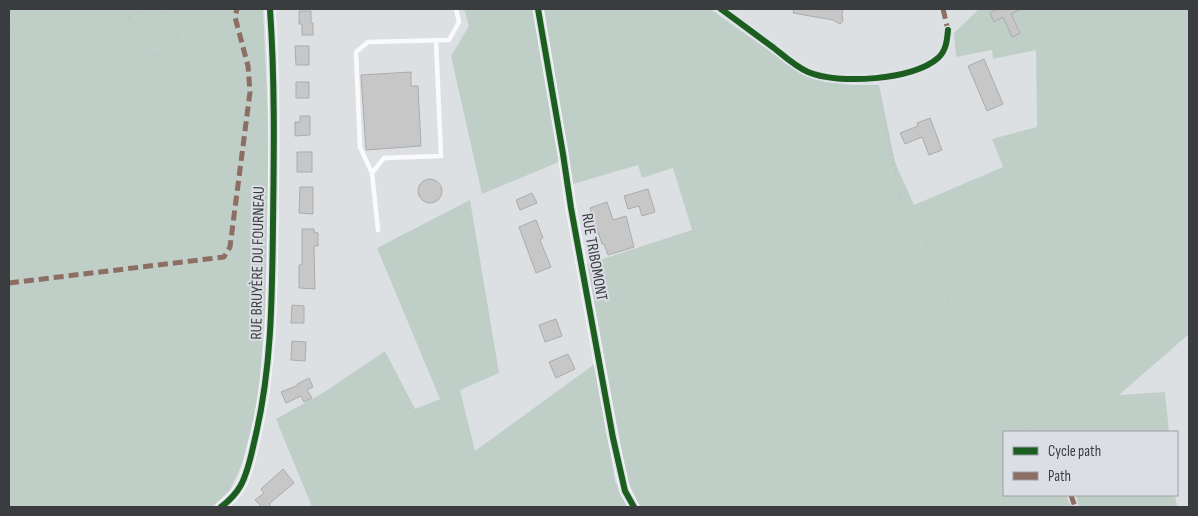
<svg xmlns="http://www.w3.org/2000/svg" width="1198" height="516" viewBox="0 0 1198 516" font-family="'Sofia Sans Condensed',sans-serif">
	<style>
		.green { fill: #c0cec8 }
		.building { fill: #c7c7c8; stroke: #ababac }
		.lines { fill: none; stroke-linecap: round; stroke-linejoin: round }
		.path { stroke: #bebfc1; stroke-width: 2; stroke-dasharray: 1 4; stroke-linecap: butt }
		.service { stroke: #fafafb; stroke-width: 4.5 }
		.minor { stroke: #fafafb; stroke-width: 9 }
		.tertiary { stroke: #fafafb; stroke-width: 11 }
		.quiet { stroke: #8d6e63; stroke-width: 5; stroke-dasharray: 10 5; stroke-linecap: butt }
		.cycleway-casing { stroke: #dbdfe5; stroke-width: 9 }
		.cycleway { stroke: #1b5e20; stroke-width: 6 }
		.labels { text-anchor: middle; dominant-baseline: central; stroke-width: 4; stroke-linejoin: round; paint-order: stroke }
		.street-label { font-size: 16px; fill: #3b3c3f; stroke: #dbdfe5 }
	</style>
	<rect width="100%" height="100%" fill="#dde0e3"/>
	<path class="green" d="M9,9H263L269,140L265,311L260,382L256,410L242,464L230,490L212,507H9Z
		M464,9H533L561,161L482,194L451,56L469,26Z
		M544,9H710L802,74L825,82L853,85H879L895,162L914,205L1003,167L992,139L1037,127L1036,50L993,59L992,50L956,57L954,33L979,9H1189V334L1119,395L1165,392L1169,432H1004V495H1066L1071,507H640L627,480L587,264L692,230L673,168L642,178L638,165L573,184Z
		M470,200L499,373L460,390L475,451L596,363L615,481L628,507H312L276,419L326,391L385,351L415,409L440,399L377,248Z
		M1076,495H1175L1177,507H1079Z"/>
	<path class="building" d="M794,9H843L842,15L843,21L840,24L833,20L793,13Z
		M998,9H1021L1011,14L1020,33L1012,37L1003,17L994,22L990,13Z
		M299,11H311V23H313V35H302V24H299Z
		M295,46H309V65H296Z
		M984,59L1003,104L987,111L968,66Z
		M411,72V86H418L421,146L366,150L361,75Z
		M296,82H309V98H296Z
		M300,116H310V135L295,136V122H300Z
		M930,118L942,150L929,155L922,137L905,144L900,133L918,126L917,123Z
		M297,152H312V172H297Z
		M418 191a12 12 0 1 1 24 0a12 12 0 1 1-24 0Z
		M300,187H313V214L299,213Z
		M648,189L655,212L642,216L639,206L628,209L624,196Z
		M532,193L537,203L520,210L516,200Z
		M607,202L613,220L626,216L634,247L608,255L604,244H602L590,208Z
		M536,220L543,238L540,240L551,267L536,273L519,227Z
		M302,229H314V232L318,233V246H314L315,289L299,288V265H302Z
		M292,305L304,306V323H291Z
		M556,319L562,336L545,342L539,325Z
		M292,341L306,342L305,361L291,360Z
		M568,354L575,369L556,378L549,362Z
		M309,378L313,387L307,390L312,398L304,402L301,396L286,403L281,392L298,385L297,384Z
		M283,469L294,483L269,504L272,507H262L255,500L264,493L261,489Z"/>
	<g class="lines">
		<path class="path" d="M125,9L148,52C155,56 160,56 167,52C188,42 173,23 165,9
			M129,17L144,9
			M9,24L21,33
			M877,86L904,212L925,240L954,314L1015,398L1026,425L1031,432"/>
		<path class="service" d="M372,173L384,158L441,156L436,40
			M378,230L372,173L360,147L356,52L368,42L449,40L459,22L456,9"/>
		<path class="minor" d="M721,9C739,22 756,35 774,48C784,56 796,67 808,72C838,85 914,80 938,58C946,51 947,41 948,30"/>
		<path class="tertiary" d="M538,9L563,154L571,208L613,438L625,491L634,507
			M221,507C229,501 236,494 241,485C249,470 252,451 256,434C272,365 272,295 273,224C274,152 275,81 270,9"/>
		<path class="quiet" d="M943,9L948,30
			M9,283L224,257L230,247L250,92L248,66L235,17L237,9
			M1071,495L1075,507"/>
		<defs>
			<path id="cycleway" d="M538,9L563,154L571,208L613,438L625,491L634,507
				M721,9C739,22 756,35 774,48C784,56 796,67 808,72C838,85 914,80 938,58C946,51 947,41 948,30
				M221,507C229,501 236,494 241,485C249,470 252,451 256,434C272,365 272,295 273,224C274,152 275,81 270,9"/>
		</defs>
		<use href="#cycleway" class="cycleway-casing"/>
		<use href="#cycleway" class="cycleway"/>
	</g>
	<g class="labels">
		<g class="street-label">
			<text transform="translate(594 257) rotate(80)">RUE TRIBOMONT</text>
			<text transform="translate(258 263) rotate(-89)">RUE BRUYÈRE DU FOURNEAU</text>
		</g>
	</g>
	<rect width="1198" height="516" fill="none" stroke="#3b3c3f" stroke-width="20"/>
	<rect x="1003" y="431" width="175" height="65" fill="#dbdfe5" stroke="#9b9ea3"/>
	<rect x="1013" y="447" width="25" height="8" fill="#1b5e20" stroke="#9b9ea3"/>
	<text x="1048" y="456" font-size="15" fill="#3b3c3f">Cycle path</text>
	<rect x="1013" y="472" width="25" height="8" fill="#8d6e63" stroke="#9b9ea3"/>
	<text x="1048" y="481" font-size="15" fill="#3b3c3f">Path</text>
</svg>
